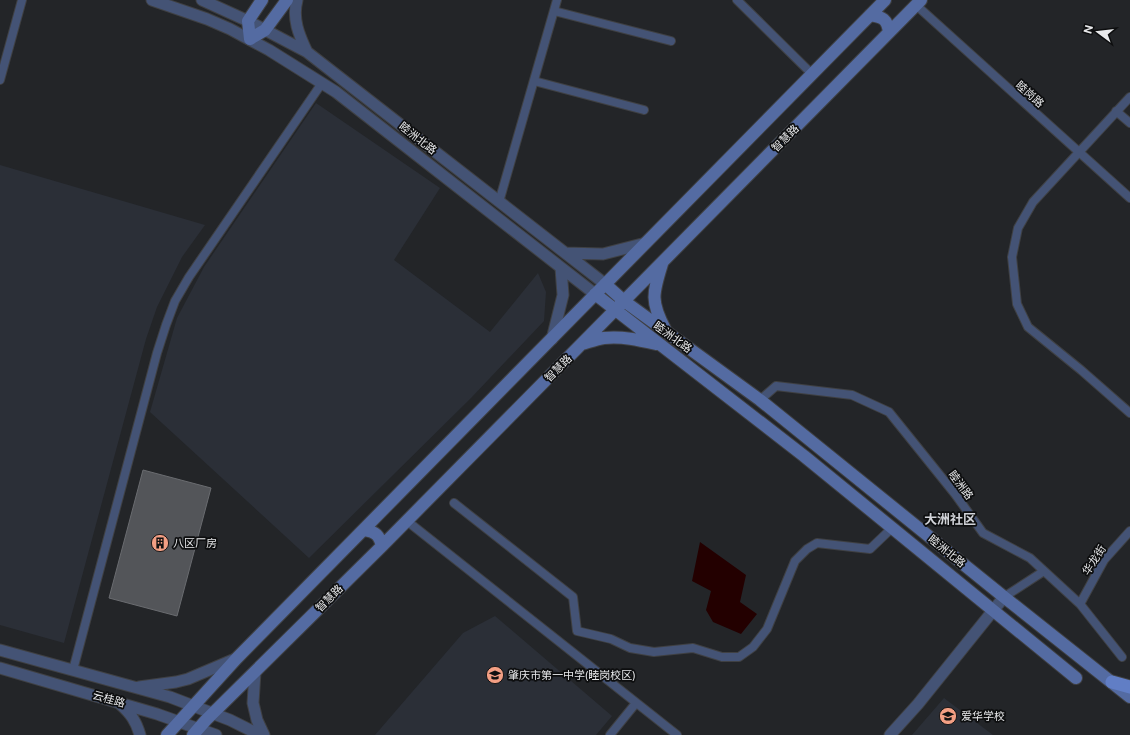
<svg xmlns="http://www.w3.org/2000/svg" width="1130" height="735" viewBox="0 0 1130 735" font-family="'Public Sans','Noto Sans SC',sans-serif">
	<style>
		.built { fill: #2b2f37 }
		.water { fill: #230000 }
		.building { fill: #535559; stroke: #6a6c70 }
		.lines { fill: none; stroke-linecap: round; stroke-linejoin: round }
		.minor-casing { stroke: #3f4043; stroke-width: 10 }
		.tertiary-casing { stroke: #3f4043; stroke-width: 13 }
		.secondary-casing { stroke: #3f4043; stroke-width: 14 }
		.primary-casing { stroke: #3f4043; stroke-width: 15 }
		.minor { stroke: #445375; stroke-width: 8 }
		.tertiary { stroke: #445375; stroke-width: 11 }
		.secondary { stroke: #546ba2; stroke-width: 12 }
		.primary { stroke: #617ec5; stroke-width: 13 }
		.labels { text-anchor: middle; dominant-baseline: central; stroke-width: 3.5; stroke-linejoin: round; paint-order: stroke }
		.street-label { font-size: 11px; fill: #e8e9eb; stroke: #0d0e0f }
		.poi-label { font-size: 11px; fill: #e8e9eb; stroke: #0d0e0f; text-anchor: start }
		.quarter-label { font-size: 13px; font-weight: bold; fill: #d1d3d8; stroke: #0d0e0f }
	</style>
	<rect width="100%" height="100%" fill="#232528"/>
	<path class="built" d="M316,103L440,188L394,260L490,332L538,273L546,292L544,321L471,398L309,558L150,412L177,318L204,267Z
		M0,165L205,225L182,257L157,307L146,339L64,643L0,625Z
		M495,616L612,716L596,735H375L463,633Z
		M944,698L993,735H912Z"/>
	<path class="water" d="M700,542L746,575L740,602L757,614L741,634L713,622L706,610L711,591L692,581Z"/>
	<path class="building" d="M143,470L211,488L177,616L109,598Z"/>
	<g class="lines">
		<defs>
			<path id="minor" d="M737,0L812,74
				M916,5L1130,198
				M554,11L671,41
				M0,80L22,0
				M534,81L644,110
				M1130,97L1033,202L1018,228L1012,257L1017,304L1028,327L1081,370L1130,413
				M1116,111L1130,123
				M499,202L557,0
				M760,400L776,386L852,395L889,412L955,494L983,533L1030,558L1080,604L1122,657
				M454,503L573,597L577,631L611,639L630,648L654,652L693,648L722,657H739L753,647L767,629L795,561L807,549L817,543L870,549L892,528
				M407,521L677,735
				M1004,597L1044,571
				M1080,604L1104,560L1130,531
				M73,670L157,353L166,325L175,301L189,277L322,83
				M610,735L636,703"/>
			<path id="tertiary" d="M152,0L207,19L230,29L269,50L336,92L595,294
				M202,0L248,21L307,52L605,284
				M297,0C292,19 299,35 307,52
				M565,253L603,254L646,243
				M552,339L563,295L561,268
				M0,650L170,697L230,720L260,735
				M0,668L157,714L216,735
				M255,672L253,703L257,720L264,735
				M139,687L176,682L188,679L235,659
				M120,704C131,714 136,721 140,735
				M890,735L918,704L1004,597"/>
			<path id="secondary" d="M262,0L248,21L250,39L265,30L287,0
				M870,15C883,17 887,19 889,32
				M662,264C653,293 650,301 665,329
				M605,284L624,301L760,400L1004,597L1130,697
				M595,294L804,456L1076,678
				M582,344C589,342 597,339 604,338C622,336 639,340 656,344
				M365,530C376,532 379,535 382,546
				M167,735L237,658L885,0
				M193,735L206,720L382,546L921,0"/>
			<path id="primary" d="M1112,682L1130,687"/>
		</defs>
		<use href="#minor" class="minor-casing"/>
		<use href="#tertiary" class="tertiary-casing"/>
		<use href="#secondary" class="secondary-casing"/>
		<use href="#primary" class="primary-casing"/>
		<use href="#minor" class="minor"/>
		<use href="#tertiary" class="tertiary"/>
		<use href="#secondary" class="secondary"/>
		<use href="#primary" class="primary"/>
	</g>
	<defs>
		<symbol id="building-disc" viewBox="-11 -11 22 22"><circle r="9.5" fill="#f39f84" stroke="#0d0e0f"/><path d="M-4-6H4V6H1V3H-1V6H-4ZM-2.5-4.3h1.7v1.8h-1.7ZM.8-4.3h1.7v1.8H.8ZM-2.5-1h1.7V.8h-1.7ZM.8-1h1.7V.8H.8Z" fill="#111"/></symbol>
		<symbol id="school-disc" viewBox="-11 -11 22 22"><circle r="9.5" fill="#f39f84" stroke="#0d0e0f"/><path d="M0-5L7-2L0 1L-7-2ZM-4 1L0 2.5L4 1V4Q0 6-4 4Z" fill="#111"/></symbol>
	</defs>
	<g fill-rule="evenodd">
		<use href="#building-disc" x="150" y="533" width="20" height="20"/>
		<use href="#school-disc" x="485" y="665" width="20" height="20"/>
		<use href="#school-disc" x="938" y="706" width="20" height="20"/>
	</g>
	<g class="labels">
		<g class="street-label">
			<text transform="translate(1030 94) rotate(42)">睦岗路</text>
			<text transform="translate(418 138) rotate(38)">睦洲北路</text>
			<text transform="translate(785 138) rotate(-45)">智慧路</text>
			<text transform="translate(673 337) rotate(36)">睦洲北路</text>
			<text transform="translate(558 368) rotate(-45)">智慧路</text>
			<text transform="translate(961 485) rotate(53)">睦洲路</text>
			<text transform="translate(947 551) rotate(39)">睦洲北路</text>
			<text transform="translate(1094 560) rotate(-57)">华龙街</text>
			<text transform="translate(329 598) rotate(-45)">智慧路</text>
			<text transform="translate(109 699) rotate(16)">云桂路</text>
		</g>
		<g class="poi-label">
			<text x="173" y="543">八区厂房</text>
			<text x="508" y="675">肇庆市第一中学(睦岗校区)</text>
			<text x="961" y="716">爱华学校</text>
		</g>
		<g class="quarter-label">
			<text x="950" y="519">大洲社区</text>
		</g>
	</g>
	<g transform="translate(1098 32) rotate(285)" stroke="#0d0e0f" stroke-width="3" paint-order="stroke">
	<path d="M0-3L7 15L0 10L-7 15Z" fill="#e8e9eb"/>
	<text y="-6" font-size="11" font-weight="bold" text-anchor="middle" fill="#e8e9eb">N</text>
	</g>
</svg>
